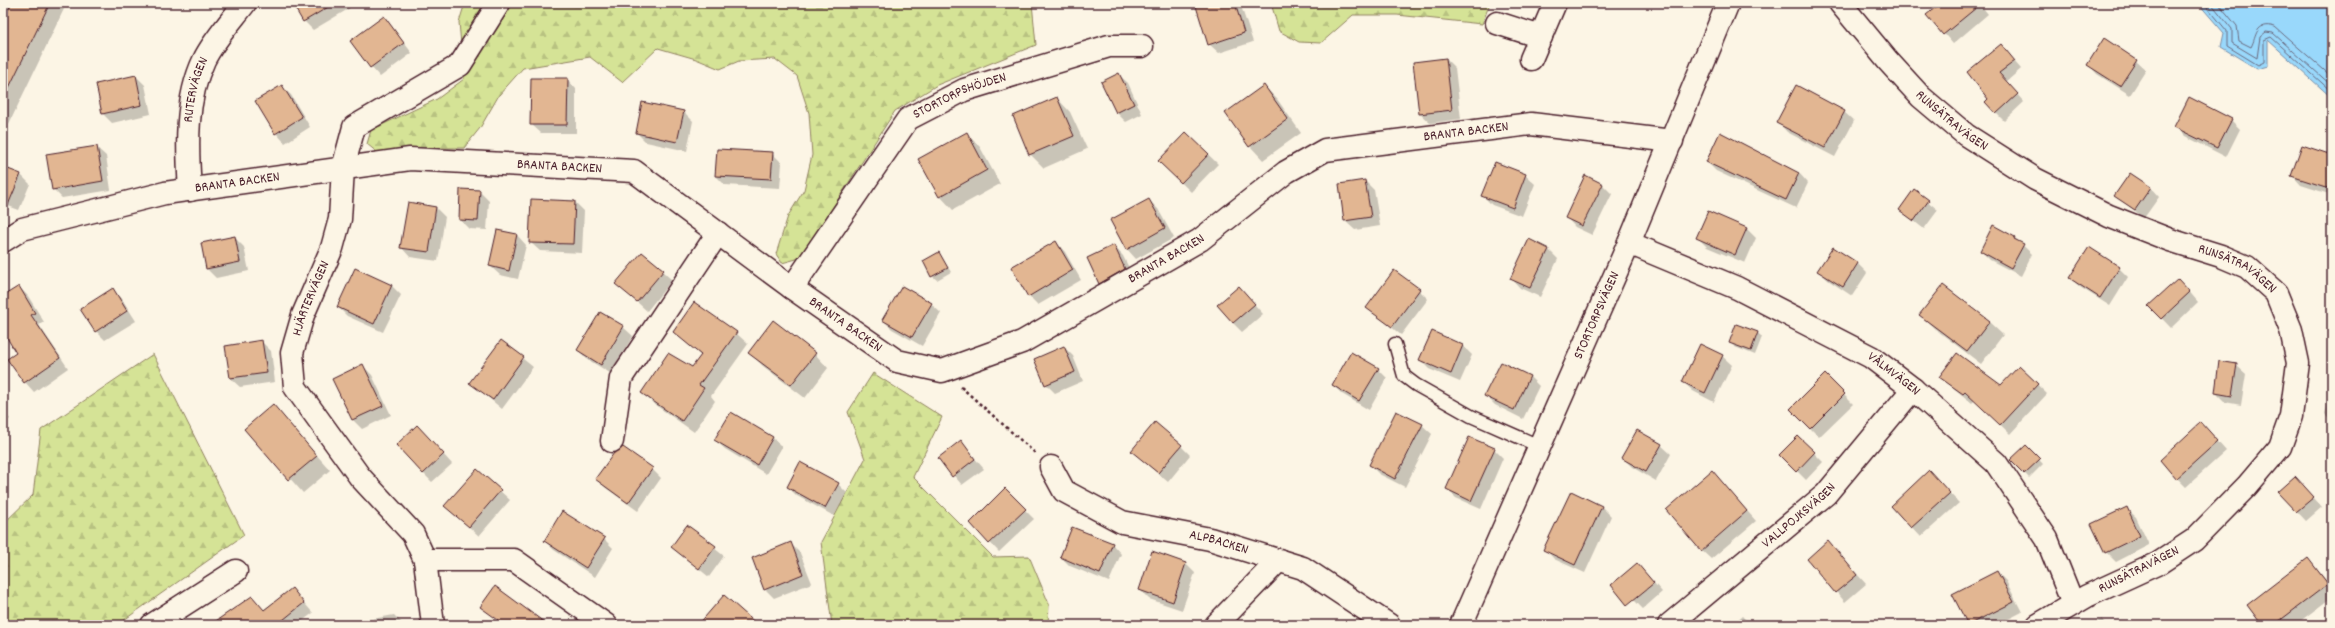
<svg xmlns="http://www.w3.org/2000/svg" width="2335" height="628" viewBox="0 0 2335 628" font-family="Dekko,sans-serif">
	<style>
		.forest { fill: url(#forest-firs); stroke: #908160 }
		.water { fill: #99d8fb; stroke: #798ea8 }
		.shadow { fill: #0003 }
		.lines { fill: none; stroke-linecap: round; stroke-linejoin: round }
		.shore { stroke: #6a697e; stroke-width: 1 }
		.building { fill: #e2b692; stroke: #4a1f2b }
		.lane-casing { stroke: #4a1f2b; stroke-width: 15 }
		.street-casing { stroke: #4a1f2b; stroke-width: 25 }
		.path { stroke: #4a1f2b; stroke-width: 2.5; stroke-dasharray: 3 3; stroke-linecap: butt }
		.lane { stroke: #fcf5e5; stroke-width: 12 }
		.street { stroke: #fcf5e5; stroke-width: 22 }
		.labels { text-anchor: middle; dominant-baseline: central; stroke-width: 4; stroke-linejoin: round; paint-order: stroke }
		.street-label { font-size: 14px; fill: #4a1f2b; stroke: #fcf5e5 }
	</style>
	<defs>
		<pattern id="forest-firs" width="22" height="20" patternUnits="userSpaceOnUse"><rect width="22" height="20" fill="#d5e396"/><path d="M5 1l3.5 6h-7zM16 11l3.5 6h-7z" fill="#b8c281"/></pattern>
	</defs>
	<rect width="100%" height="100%" fill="#fcf5e5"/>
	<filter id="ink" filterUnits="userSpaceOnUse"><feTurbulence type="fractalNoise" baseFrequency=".025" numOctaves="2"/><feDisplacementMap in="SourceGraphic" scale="8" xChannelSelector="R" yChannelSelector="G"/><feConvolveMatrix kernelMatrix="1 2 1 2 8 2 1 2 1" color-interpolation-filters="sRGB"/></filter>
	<g filter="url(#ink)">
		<path class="forest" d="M465,3H1032L1036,45L937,85L895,111L800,258L782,263L776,254L788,216L804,190L812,155L809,113L797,76L775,59L739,61L720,69L696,59L658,48L622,82L590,57L523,68L499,95L480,128L464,148H414L378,153L367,144L371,130L437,99L464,79L459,22Z
			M1271,3H1490L1482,24L1397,15H1353L1321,43L1299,42L1279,31Z
			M153,354L244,535L117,625H3V524L33,495L41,430Z
			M873,373L942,417L913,477L993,557L1029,556L1049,604L1048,625H890L873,621L864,625H832L821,542L865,459L848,412Z"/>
		<path class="water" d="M2198,3H2332V98L2268,40V66L2257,69L2221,47L2224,33Z"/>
		<path class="shadow" d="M12,3H57L64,9L6,130L3,129V24Z
			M293,3H347L350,8L313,30L304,21Z
			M1117,3H1132L1123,8Z
			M1201,3H1240L1253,42L1219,53L1209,44Z
			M1942,3H1979L1988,14L1953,44L1928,15Z
			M384,17L412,53L380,77L371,67Z
			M2001,46L2021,69L2006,82L2024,102L2004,121L1996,113L1989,99Z
			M1446,59L1455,68L1461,119L1430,123L1420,114Z
			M2136,61L2146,70L2130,95L2097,74L2088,64Z
			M1118,74L1128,83L1142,114L1126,122L1117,113L1102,82Z
			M136,76L145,85L151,114L112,123L103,114Z
			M567,79L576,89V133H541L531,124Z
			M281,86L291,95L310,127L285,143L276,133Z
			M1264,86L1277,99L1301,133L1263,160L1250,146Z
			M1057,98L1070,112L1087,149L1044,168L1030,154Z
			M684,112L693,121L687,151L646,142L637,133Z
			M1844,112L1854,121L1835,157L1787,132L1778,122Z
			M2231,120L2240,129L2226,157L2185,136L2175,126Z
			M1186,133L1218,164L1191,192L1159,161Z
			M967,134L980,147L1000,184L953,210L940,196Z
			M96,147L106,156L111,190L62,198L53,189Z
			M772,153L782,163L780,188L725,185L716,176Z
			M2332,156V195L2301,185L2292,175Z
			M1707,162L1799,173L1808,183L1796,208L1716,171Z
			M3,168L21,175L30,184L19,210L3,204Z
			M1525,175L1535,184L1522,216L1492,205L1483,196Z
			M1365,181L1374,190L1380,226L1355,230L1345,221L1340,185Z
			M1603,185L1612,194L1592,235L1575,227L1566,217Z
			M2150,187L2159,197L2144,218L2116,196Z
			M1914,190L1938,210L1924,229L1900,210Z
			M479,191L489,201L487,230L469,229L460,220Z
			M1149,200L1158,209L1174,238L1136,259L1127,249Z
			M575,202L584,211L582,253L540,251L530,242Z
			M409,204L436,208L445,217L438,261L410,257L401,247Z
			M1993,226L2015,238L2032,254L2021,276L1990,260L1981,251Z
			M1746,228L1756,238L1745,263L1707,247L1697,237Z
			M498,231L517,235L526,245L518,279L500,275L490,266Z
			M234,237L244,247L249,271L216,278L207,269L202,244Z
			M1529,241L1549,250L1558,259L1540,297L1520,288L1511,278Z
			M1056,242L1065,252L1081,280L1038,305L1029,296Z
			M1114,246L1123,256L1134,278L1109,292L1100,283Z
			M1833,248L1858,264L1867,273L1852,296L1828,280L1819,271Z
			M642,253L672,280L647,311L617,284Z
			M939,253L951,272L937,280L932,276Z
			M2119,268L2128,277L2110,306L2080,287L2070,278Z
			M391,285L401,295L383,332L347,316L338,307Z
			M19,287L28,296L44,322L39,325L68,368L34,392L25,382L18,353L3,329V297Z
			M1239,287L1263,314L1242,332L1233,323Z
			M2187,289L2198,302L2171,328L2150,306Z
			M113,290L122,299L136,321L105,340L96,331Z
			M1419,290L1428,299L1401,335L1368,308Z
			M931,304L941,313L922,346L892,329L883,320Z
			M1920,315L1989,322L2003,335L1981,364L1934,328Z
			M623,327L633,336L610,373L587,359L578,350Z
			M674,332L736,333L748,344L711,396L715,401L694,432L654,404L642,393L692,369L701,356Z
			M1757,332L1762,337L1755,355L1735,347L1730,343Z
			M261,341L271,351L275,382L240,387L230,378Z
			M501,341L533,367L502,409L471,383Z
			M1463,346L1472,355L1460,382L1429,369L1420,360Z
			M1064,347L1073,356L1083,381L1055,393L1046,384Z
			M749,352L815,354L828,368L805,398L763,366Z
			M1722,356L1732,365L1714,402L1693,391L1683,382Z
			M2236,365L2246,374L2241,405L2225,402L2216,393Z
			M363,366L372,375L391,415L362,429L353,420L334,380Z
			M2019,367L2047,394L2010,434L1975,400L1972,403L1940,377L2001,386Z
			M1378,369L1387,378L1369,410L1342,394L1333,385Z
			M1825,376L1853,404L1819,437L1791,409Z
			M1530,377L1539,386L1523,419L1495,405L1486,396Z
			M2329,396H2332V421L2325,414Z
			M273,406L330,470L303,493L246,429Z
			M3,410L10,419L3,424Z
			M1396,412L1422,425L1432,434L1405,487L1379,474L1370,465Z
			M731,413L773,438L782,447L766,474L725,449L715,440Z
			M2210,433L2226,451L2186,487L2177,478Z
			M426,435L452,464L432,482L423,473Z
			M1798,437L1823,462L1806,480L1781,455Z
			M961,442L984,469L962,485L939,458Z
			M1661,445L1671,454L1656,481L1632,467L1623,458Z
			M1181,446L1190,455L1168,482L1142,460Z
			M2026,446L2043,464L2029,478L2012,460Z
			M1494,449L1503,458L1481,509L1456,498L1447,489Z
			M652,469L661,478L638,511L606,488L597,479Z
			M477,470L510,500L479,536L446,506Z
			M1712,471L1756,521L1711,559L1701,550Z
			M1938,481L1959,503L1921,537L1892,506Z
			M838,484L847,493L834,516L797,496L788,487Z
			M2304,487L2322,507L2306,521L2279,492Z
			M1005,490L1034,519L999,552L971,523Z
			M1571,493L1602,507L1611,516L1585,573L1554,559L1545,549Z
			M2126,508L2136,517L2149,545L2116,562L2106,552Z
			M688,527L724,556L709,577L672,547Z
			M604,539L613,548L595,577L554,550L545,541Z
			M1828,542L1866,584L1845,602L1808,559Z
			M790,543L800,553L812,583L774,598L765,589Z
			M1112,544L1121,554L1109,582L1070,566L1061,557Z
			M1153,552L1186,564L1195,573L1182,610L1149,599L1140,590Z
			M2308,559L2332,587V597L2295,625H2263Z
			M1997,572L2006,581L2022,612L1997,625H1969L1953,595Z
			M1646,574L1662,592L1643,609L1634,600Z
			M292,589L313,613L297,625H242Z
			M482,606L544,625H504Z
			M394,615L404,625H362L361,621Z
			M1742,616L1751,625H1731Z
			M2102,619L2108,625H2091Z
			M207,620L211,625H201Z"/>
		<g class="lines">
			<path class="shore" d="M2204,3L2227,31V46L2258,65L2264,62V40L2271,37L2332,92
				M2211,3L2232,29V43L2257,58L2260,37L2266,32L2273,33L2332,86
				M2218,3L2237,26L2239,41L2251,47C2257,36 2255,21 2275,27L2332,77"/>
		</g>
		<path class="building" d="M11,3H50L3,100V21Z
			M292,3H335L303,22Z
			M1195,3H1235L1244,33L1208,45Z
			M1941,3H1982L1943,35L1926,15Z
			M384,16L404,43L370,68L350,41Z
			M2104,38L2137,60L2120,86L2087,65Z
			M2001,44L2015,61L1999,73L2018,94L1996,114L1985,102L1988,99L1967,72Z
			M1446,58L1452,110L1419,114L1413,62Z
			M1119,73L1134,104L1116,113L1101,82Z
			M136,75L142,105L102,114L96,84Z
			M531,78H568L567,125H530Z
			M282,85L302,117L275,134L255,101Z
			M1264,85L1288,119L1249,147L1225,113Z
			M1796,85L1845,111L1825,148L1776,123Z
			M1057,97L1074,136L1029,155L1013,116Z
			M2189,97L2232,119L2217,148L2174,127Z
			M642,102L684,111L677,142L636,133Z
			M967,132L987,170L939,197L918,159Z
			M1186,132L1209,154L1181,183L1158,161Z
			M1720,132L1799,173L1786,200L1706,162Z
			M2302,145L2332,155V189L2291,176Z
			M97,146L103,181L52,190L46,154Z
			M717,149L773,152L771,179L715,176Z
			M1495,162L1526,174L1513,208L1481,196Z
			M3,167L21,174L3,217Z
			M2130,173L2151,187L2135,210L2114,196Z
			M1585,175L1603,184L1582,226L1565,218Z
			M1365,180L1371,217L1344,221L1339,184Z
			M460,189L480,190L478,221L459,220Z
			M1914,189L1929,200L1914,221L1899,210Z
			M531,199L575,201L573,244L529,243Z
			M1149,199L1165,228L1126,250L1110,220Z
			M408,202L436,207L429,252L400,248Z
			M1708,211L1747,228L1735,255L1696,238Z
			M1993,225L2015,237L2014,239L2024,244L2011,268L1980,251Z
			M497,230L517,234L509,271L489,266Z
			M235,236L240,262L206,269L201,243Z
			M1529,239L1549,249L1530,288L1510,279Z
			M1056,241L1073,270L1028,297L1011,267Z
			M1114,245L1125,269L1099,284L1087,258Z
			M1833,247L1858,263L1843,287L1817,271Z
			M2089,247L2120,267L2100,298L2069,278Z
			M642,252L664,270L637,302L615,284Z
			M939,252L948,268L931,277L923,261Z
			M355,268L392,285L374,324L337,307Z
			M1394,270L1420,289L1392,327L1366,308Z
			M2178,279L2190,292L2161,319L2148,306Z
			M1943,285L1990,321L1967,351L1919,315Z
			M19,286L35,313L31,315L60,358L24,383L7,359L16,353L3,331V296Z
			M902,286L932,303L912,337L882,320Z
			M1239,286L1255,304L1233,323L1217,305Z
			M113,288L127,311L95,332L80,309Z
			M694,302L737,332L699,385L704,388L682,421L641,393L668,353L692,367L701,355L673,332Z
			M600,312L624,326L601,365L577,350Z
			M773,320L816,353L791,385L748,353Z
			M1736,324L1758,332L1751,351L1729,343Z
			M1432,331L1463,345L1451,374L1419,360Z
			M262,340L267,373L230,378L225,346Z
			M501,340L524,357L493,400L469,383Z
			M1700,344L1723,355L1705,393L1682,382Z
			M1064,346L1075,372L1045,385L1034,359Z
			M1351,352L1379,368L1359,401L1332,385Z
			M1957,353L2001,385L2019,366L2038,384L2000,425L1965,392L1963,394L1939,377Z
			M2219,361L2237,364L2232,396L2215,393Z
			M1501,362L1530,376L1514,410L1484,396Z
			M363,364L383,406L352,420L332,379Z
			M1825,374L1845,394L1810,429L1790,409Z
			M273,404L317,456L288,480L244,429Z
			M1396,411L1423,424L1395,479L1369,465Z
			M731,412L773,437L757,465L714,440Z
			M1155,422L1182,445L1158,473L1131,451Z
			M2201,422L2218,441L2176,479L2160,460Z
			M417,425L444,454L423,474L396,445Z
			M1637,430L1662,444L1646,472L1621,458Z
			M1798,436L1815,452L1796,472L1779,455Z
			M1469,437L1495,448L1471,501L1446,489Z
			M961,440L975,459L952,477L938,458Z
			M2026,445L2040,459L2024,474L2010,460Z
			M623,447L653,468L628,503L595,479L614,453Z
			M800,462L839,483L825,508L787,487Z
			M477,469L501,490L469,527L444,506Z
			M1712,470L1747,511L1701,551L1666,510Z
			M1929,470L1950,493L1911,528L1891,506Z
			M2295,476L2314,497L2296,512L2277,492Z
			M1005,488L1026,509L989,544L970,523Z
			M1571,491L1602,506L1575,565L1543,550Z
			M2127,507L2140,536L2105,553L2091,524Z
			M562,511L605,538L586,568L544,541Z
			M687,525L716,546L699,569L671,547Z
			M1072,527L1113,543L1100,574L1060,557Z
			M1828,540L1857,575L1835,593L1807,559Z
			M791,542L803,574L764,590L752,558Z
			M1152,551L1186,563L1173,602L1139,590Z
			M2308,558L2328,584L2274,625H2262L2247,605Z
			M1637,563L1654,583L1627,605L1611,585Z
			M1997,571L2014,602L1968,625L1952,594Z
			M495,586L548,625H505L480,607Z
			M292,588L304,603L278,624L279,625H210L252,596L264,610Z
			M724,595L758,625H698Z"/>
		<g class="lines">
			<defs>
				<path id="lane" d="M1395,344L1404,376L1416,385L1471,416L1539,446"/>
				<g id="street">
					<path id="s1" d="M1840,3L1888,61L1921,97L1966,135L2035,179L2109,216L2170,240L2221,256L2247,267L2276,293L2291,330L2298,363L2291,416L2280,447L2247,486L2194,540L2159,563L2087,596L2038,625"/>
					<path d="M1497,23L1541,37"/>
					<path d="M1531,59L1555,3"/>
					<path id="s2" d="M190,190C187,147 185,100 204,60C213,41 232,20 245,3"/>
					<path id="s3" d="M3,241L22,229L165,193L410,159L634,171L792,288L897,361L942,371L1022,342L1200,240L1286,172L1325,150L1531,124L1672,141"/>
					<path id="s4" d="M1629,243L1737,288L1871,357L1913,389L1996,463L2047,539L2073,604"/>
					<path id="s5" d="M792,288L908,119L964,90L1109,46H1142"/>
					<path d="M612,441L621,378L718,233"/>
					<path id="s6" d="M1051,467L1064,491L1122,522L1210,539L1303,568L1389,625"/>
					<path d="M425,560H514L606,625"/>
					<path d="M152,625L236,571"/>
					<path id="s7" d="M433,625L425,560L413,534L360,477L295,387L292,353L303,315L332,248L340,219L343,168L354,127L460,65L499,3"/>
					<path d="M1216,625L1279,560"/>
					<path id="s8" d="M1461,625L1629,243L1728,3"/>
					<path id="s9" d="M1669,625L1826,494L1913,389"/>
				</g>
			</defs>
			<use href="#lane" class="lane-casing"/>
			<use href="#street" class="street-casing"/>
			<path class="path" d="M961,387L1035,453"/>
			<use href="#lane" class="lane"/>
			<use href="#street" class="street"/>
		</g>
	</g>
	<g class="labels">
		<g class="street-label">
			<text stroke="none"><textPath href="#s2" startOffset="101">RUTERVÄGEN</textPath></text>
			<text stroke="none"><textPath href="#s5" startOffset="262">STORTORPSHÖJDEN</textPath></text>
			<text stroke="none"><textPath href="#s1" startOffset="163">RUNSÄTRAVÄGEN</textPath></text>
			<text stroke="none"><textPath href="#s3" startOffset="1599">BRANTA BACKEN</textPath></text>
			<text stroke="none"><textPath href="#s3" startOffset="567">BRANTA BACKEN</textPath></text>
			<text stroke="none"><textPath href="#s3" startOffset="243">BRANTA BACKEN</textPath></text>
			<text stroke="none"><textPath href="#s3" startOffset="1264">BRANTA BACKEN</textPath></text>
			<text stroke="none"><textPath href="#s1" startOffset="487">RUNSÄTRAVÄGEN</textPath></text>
			<text stroke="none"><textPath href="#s7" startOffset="375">HJÄRTERVÄGEN</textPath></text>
			<text stroke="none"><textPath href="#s8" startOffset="338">STORTORPSVÄGEN</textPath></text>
			<text stroke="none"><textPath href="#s3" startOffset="903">BRANTA BACKEN</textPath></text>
			<text stroke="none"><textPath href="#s4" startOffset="296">VÅLMVÄGEN</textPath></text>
			<text stroke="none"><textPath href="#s9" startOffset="170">VALLPOJKSVÄGEN</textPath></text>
			<text stroke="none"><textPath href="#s6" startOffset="192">ALPBACKEN</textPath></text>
			<text transform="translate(2139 570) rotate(-27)">RUNSÄTRAVÄGEN</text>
		</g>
	</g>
	<rect width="2335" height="628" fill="none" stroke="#fcf5e5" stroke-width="16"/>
	<rect x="8" y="8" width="2319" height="612" fill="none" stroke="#4a1f2b" stroke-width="1.5" filter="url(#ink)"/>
</svg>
